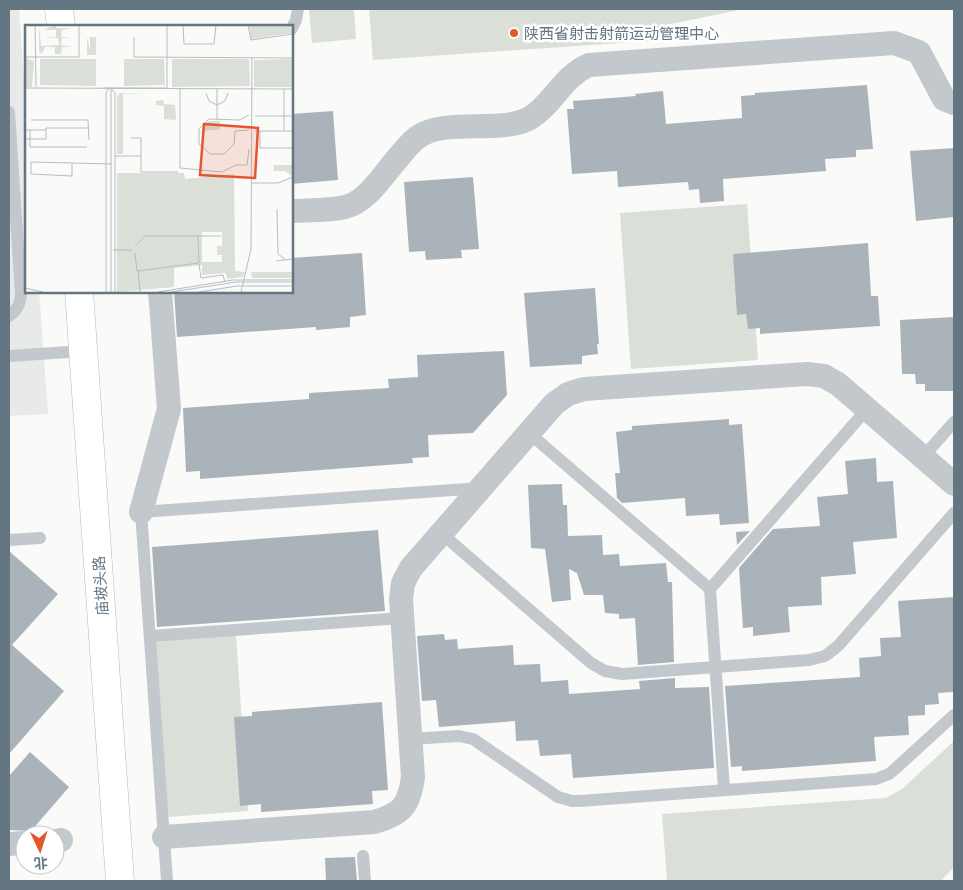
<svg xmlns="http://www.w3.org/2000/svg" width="963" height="890" viewBox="0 0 963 890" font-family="'Golos Text','Noto Sans SC',sans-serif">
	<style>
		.built { fill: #e8e9e9 }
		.green { fill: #dadfd7 }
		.building { fill: #aab3b9 }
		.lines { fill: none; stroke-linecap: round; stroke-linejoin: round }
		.secondary-casing { stroke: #b3babf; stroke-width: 29 }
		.lane { stroke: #c3c8cc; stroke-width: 12 }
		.street { stroke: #c3c8cc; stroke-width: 24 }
		.secondary { stroke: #fff; stroke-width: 28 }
		.poi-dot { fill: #e4572e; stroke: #fff; stroke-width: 2 }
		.labels { text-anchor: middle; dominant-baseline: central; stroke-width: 5; stroke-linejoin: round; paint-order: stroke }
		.poi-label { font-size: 15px; fill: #657683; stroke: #fff; text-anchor: start }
		.street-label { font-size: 15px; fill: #657683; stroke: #fff }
		.inset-road { fill: none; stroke: #b5bdc2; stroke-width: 1 }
		.view { fill: #e4572e; fill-opacity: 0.15; stroke: #e4572e; stroke-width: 2.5 }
		.inset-edge { fill: none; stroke: #657683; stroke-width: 2.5 }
	</style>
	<rect width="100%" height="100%" fill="#fafaf8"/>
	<path class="built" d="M9,9H19L26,108V291H39L48,414L9,416Z"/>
	<path class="green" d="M309,9H354L356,39L312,43Z
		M369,9H744L666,25L649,41L373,60Z
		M747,204L758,360L631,369L620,213Z
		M236,635L248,811L168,817L155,641Z
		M954,741V867L941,881H667L662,814L886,798L902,789Z"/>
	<path class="building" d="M867,85L873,149L856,150V157L825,159L826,171L723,179L724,201L700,203L699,189L689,190L688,182L618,187L617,171L572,174L567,109H574L573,101L636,96L635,94L663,91L666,124L742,118L741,96L755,95V93Z
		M333,111L338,180L291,184V114Z
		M954,148V217L916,221L910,151Z
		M473,177L479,249L461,250L462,258L426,260L425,251L409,252L404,182Z
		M868,243L871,296H878L880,326L760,334V328L748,329L746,314L737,315L733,254Z
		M362,253L366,315L350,317V327L316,330V327L177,337L174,291H291V258Z
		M595,288L599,344H597L598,354L582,356V364L530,367L524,293Z
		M954,317V391H925V384H916L915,374H902L900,320Z
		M504,351L507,395L473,433L428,435L429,457L412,458L413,463L200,479V471L186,472L183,408L309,399V393L389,388L388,379L418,377L417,355Z
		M729,419V425L742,424L749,523L720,525L719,514L686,516L685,498L622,503L617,498L615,473H620L616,432L632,430V426Z
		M876,458L877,482L893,481L897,538L853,542L856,574L821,577L822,605L788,607L790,632L753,636V627L743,628L739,568L773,529L820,526L817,497L848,494L845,461Z
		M562,484L563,505H567L568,536L602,535L603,555L619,554L620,566L666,563L668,582H672L674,662L638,665L635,618L619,619V614L605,613L603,595H584L577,573L569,569L571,600L552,602L545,549L531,548L528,485Z
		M378,530L385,611L157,627L152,547Z
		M750,531L737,545L736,532Z
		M9,551L58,594L12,645L64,691L9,754Z
		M954,597V692L938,693L939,704L925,705V715L908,716L909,735L874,737L876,761L742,771V766L731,767L725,686L860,677L859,658L881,656L880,638L901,637L898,601Z
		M444,634L445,640L457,639L458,649L513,645L514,665L540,664L541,682L568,680L569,694L640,689L639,681L675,678V688L709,687L714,768L573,778L571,754L540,756L538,740L516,741L515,721L439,727L436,700L422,701L417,636Z
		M382,702L388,790L372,791L373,804L261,812V804L240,806L234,717L252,716V712Z
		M30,752L69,787L31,831L9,830V776Z
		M355,857L357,881H326L325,858Z"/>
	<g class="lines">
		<defs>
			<path id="secondary" d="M59,9L61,26
				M79,291L120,881"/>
		</defs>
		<use href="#secondary" class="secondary-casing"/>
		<path class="lane" d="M291,30L296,20L298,9
			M9,112L21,294C20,305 17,310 9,316
			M9,356L83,351
			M529,433L710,589L867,409
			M923,457L954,422
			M441,533L591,663L605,671L622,674L809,660L825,656L838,646L954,513
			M9,540L40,538
			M710,589L724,790
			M150,636L402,618
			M410,739L459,736L473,739L558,797L572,801H580L876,779L889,774L895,769L954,715
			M363,856L365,881
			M167,881L141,512L481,488"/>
		<path class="street" d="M291,211C308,210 328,211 345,207C367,202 383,175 397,159C405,150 413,138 425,133C453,120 504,133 530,118C553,104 563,76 589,65L894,43L919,52L944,99L954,103
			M141,512L169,409L160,291
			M164,837L374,822C402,814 409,806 413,777L401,599L403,583L411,568L554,404L568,394L584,389L807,374L824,376L838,384L954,484
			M55,841L61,840
			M9,844L25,843"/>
		<use href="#secondary" class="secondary"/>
	</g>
	<circle class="poi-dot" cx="514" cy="33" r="5"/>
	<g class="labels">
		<g class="poi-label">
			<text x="524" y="33">陕西省射击射箭运动管理中心</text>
		</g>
		<g class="street-label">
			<text transform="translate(100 586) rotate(-94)">庙坡头路</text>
		</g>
	</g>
	<g transform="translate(25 25)">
		<rect width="268" height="268" fill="#fafaf8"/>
		<path d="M14,0L16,21L34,20L33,13H19L31,12V5H18L31,0V3H47L37,5L36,12H46L37,13L36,20L47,22H37L36,29H30V22H20L17,29L14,26ZM224,0H267V8L226,14ZM62,12L65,25V12H71V30H62ZM0,33L9,36L7,62H0ZM15,34H71V61L15,60ZM99,34H139L140,60L99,61ZM147,34H224L225,61L147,62ZM267,34V62H229V35ZM95,68L120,69H98V129H92V71ZM138,75L139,79L150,80L151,95L139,94V81L131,80V76ZM183,96H195V105H183L175,109ZM249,140H267V151L260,146H249ZM92,148H159L160,154L209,149L210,246L220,247L218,252L202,254L201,248L177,250V240L149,243V262L92,267ZM177,207H197V221H192V230H197V237H177ZM226,247H267V253H227Z" fill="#dadfd7" fill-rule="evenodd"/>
		<path class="inset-road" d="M10,0L11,62M158,0L159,19H189L191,0M223,0L226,15L268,9M109,12V32L268,33M0,32H54V0M86,62V267M0,63L268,64M78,63H142M142,63V0M87,64L90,68V267M155,64V143L197,147L211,140H222L224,124M192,64V94M259,64V106M181,68L184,76L192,80L200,76L203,68M224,90L215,95L184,94L174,104V119L185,129H199L209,119L210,106L224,105M230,91H268M6,95H63L64,115M0,105H5V122H62M5,105H21M230,106H268M235,106V123H268M106,113H116V147H153M0,114H21V103H63M90,131H116M47,139V151L6,149V137L87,139M226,158H253L268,152M252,184L253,229L260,234M173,211H196M110,221L120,211H173L174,238L112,246L110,228M88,225H107M251,236L268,234M174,239L176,253L198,250L200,257M113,246L115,267M0,263L18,267M81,267V68L84,63M133,267L208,255H268M146,267L211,257H268M174,267L212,261H268M216,267L226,224L227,33"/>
		<path class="view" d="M179,99L233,103L230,153L175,150Z"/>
		<rect width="268" height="268" class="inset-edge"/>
	</g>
	<rect width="963" height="890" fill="none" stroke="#657683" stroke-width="20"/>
	<g transform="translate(40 850) rotate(176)"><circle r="24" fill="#ffffff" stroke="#c1c8cd"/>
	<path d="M0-4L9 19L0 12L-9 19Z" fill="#e4572e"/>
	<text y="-8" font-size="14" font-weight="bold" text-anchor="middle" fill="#657683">北</text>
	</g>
</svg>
